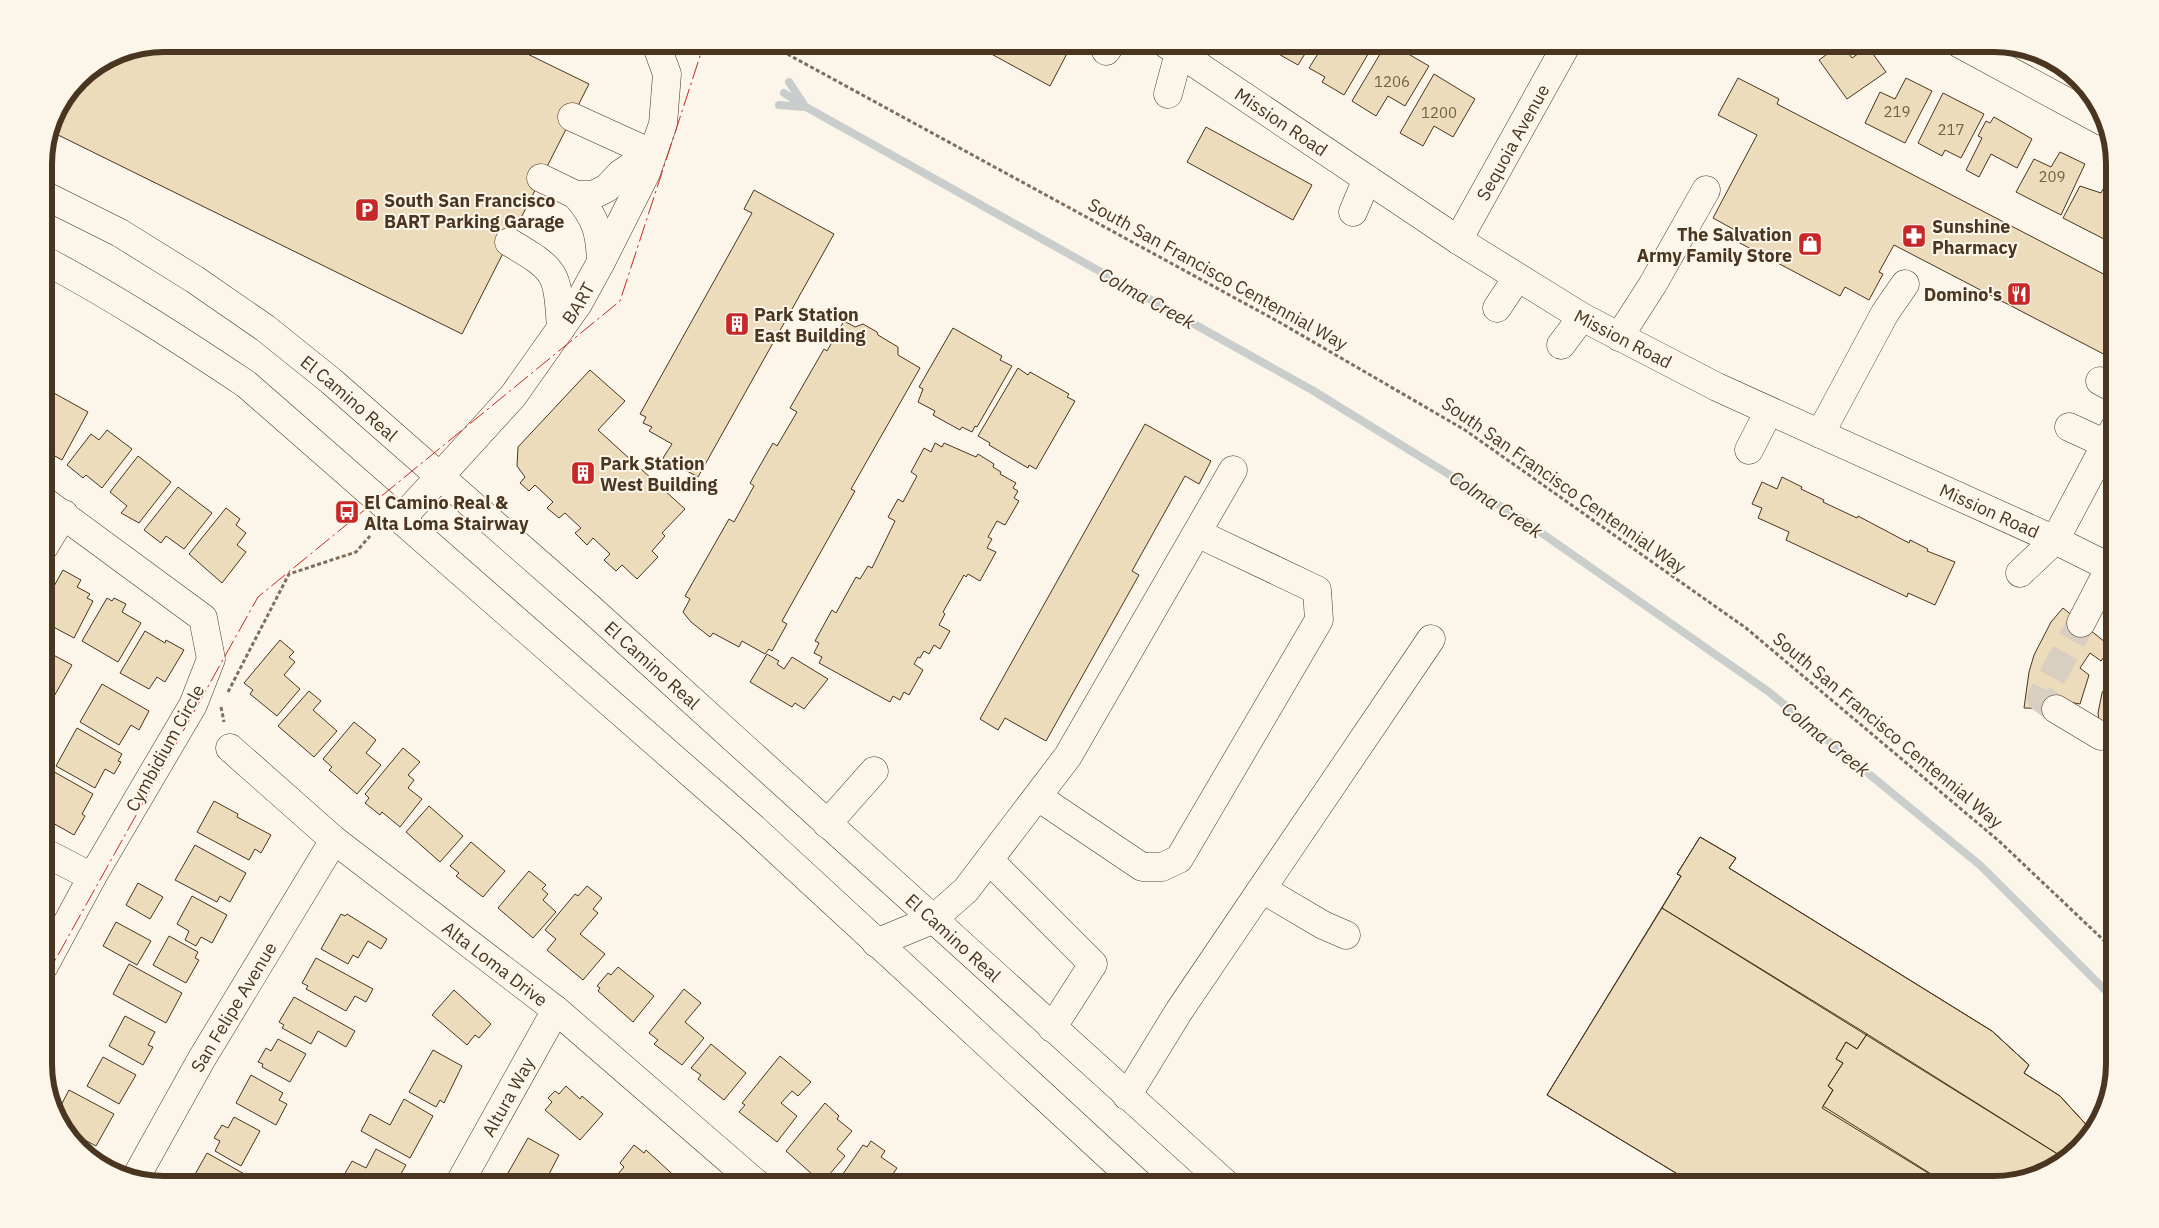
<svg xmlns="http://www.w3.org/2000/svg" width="2159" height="1228" viewBox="0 0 2159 1228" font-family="'IBM Plex Sans',sans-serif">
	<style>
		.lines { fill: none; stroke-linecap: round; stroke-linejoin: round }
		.stream { stroke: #c9cecd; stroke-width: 8 }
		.building { fill: #ecdcbc; stroke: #4a3520 }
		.minor-tunnel { stroke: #d8cfc1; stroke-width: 28; stroke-dasharray: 28 14; stroke-linecap: butt }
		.minor-casing { stroke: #4a3520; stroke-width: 29 }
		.major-casing { stroke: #4a3520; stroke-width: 29 }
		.path { stroke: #7f6f5c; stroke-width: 3; stroke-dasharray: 4 2.5; stroke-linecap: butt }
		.minor { stroke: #fbf6e9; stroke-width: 28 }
		.major { stroke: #fbf6e9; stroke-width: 28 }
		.power { stroke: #c62828; stroke-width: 1; stroke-dasharray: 18 4 2.5 4; stroke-linecap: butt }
		.labels { text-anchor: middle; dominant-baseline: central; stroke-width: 4; stroke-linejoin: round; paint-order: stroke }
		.number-label { font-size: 15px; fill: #725f47 }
		.street-label { font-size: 18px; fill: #4a3520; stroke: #fbf6e9 }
		.poi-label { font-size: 18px; font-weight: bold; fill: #4a3520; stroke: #fbf6e9; text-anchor: start }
		.water-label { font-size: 19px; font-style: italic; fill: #4a3520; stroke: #fbf6e9 }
		.rim { fill: none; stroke: #4a3520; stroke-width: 6 }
	</style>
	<rect width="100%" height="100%" fill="#fbf6e9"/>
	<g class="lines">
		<path class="stream" d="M789,82L803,103
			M784,93L806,107L1312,390L1523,520L1769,692L1981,866L2115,1000
			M779,105L804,107"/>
	</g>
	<path class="building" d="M165,44H507L589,84L462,334L50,131L53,118L79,79L119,53Z
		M973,44H1072L1050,86Z
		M1280,44H1311L1298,65L1275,52Z
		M1324,44H1374L1344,95L1322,82L1325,77L1309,68Z
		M1386,44H1391L1429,66L1405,106L1388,96L1376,116L1352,101Z
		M1818,44H1850L1820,50Z
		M1837,47L1842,54L1847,51L1852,58L1868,47L1886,72L1847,99L1819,60Z
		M1434,74L1475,99L1453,137L1434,126L1423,146L1400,133Z
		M1738,78L1779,99L1777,104L2115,280V360L1894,245L1879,272L1883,274L1869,300L1845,287L1840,296L1738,242L1742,234L1713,218L1757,135L1718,115Z
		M1906,78L1932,91L1905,143L1865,123L1880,92L1895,99Z
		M1943,93L1984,114L1961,158L1945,150L1942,156L1918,143Z
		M1994,117L2032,139L2017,168L1991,154L1979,177L1966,170L1982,138L1978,136L1986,121L1990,123Z
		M1206,127L1312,185L1293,220L1187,162Z
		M2060,152L2085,164L2061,215L2016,192L2034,159L2051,167Z
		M2110,176L2115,178V218L2104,239L2063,218L2080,186L2101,193Z
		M754,190L834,234L698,477L663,458L672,444L649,431L652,427L643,423L646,417L640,414L752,213L744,209Z
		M844,321L855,327L863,324L877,332L878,335L898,347V355L920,368L851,489L855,491L782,621L787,624L772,651L769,649L765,654L742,641L739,647L713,633L710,637L691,622L683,612L690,599L685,596L729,519L734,522L754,486L750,483L773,443L777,446L797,412L790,408L824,349L827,351Z
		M953,328L1002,356L1000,360L1012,366L977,427L975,426L972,432L962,427L960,430L933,415L935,411L918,402L923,389L919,387Z
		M1018,368L1028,375L1030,372L1069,394L1067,397L1075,401L1036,469L1029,465L1028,468L989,445L990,443L978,436Z
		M590,370L625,401L598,430L685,509L662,533L665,536L652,551L658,557L637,579L622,565L616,571L604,560L610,554L593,538L587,545L575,533L581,528L565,513L559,518L547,508L553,502L535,485L529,491L520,483L525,477L517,466L518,447Z
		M52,392L88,412L62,460L44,450L49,442L44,439V406Z
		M1145,424L1211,461L1199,484L1185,476L1132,571L1139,575L1046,741L1005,718L998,730L980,719Z
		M107,430L132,449L102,488L86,475L83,478L67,465L91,434L99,440Z
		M935,443L942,447L944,443L976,457L978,454L994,464L993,467L1001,472L1000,474L1016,483L1013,488L1018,491L1014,498L1019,501L1005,525L997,521L988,537L992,539L987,548L996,552L980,581L968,574L966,577L964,575L943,612L945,614L939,625L950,631L940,649L934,645L929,654L924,651L920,658L918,657L914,664L923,670L909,695L904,692L900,700L893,696L890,702L819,663L822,657L814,653L819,643L815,641L832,610L836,613L856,577L860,579L868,566L872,568L895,521L888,517L898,499L903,502L917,476L911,472L924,448L931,452Z
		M138,456L171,482L139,523L121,513L127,506L110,492Z
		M1782,477L1802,487L1801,489L1824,500L1823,502L1857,518L1858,516L1909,543L1910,540L1928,549L1927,551L1955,562L1935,605L1908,593L1907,597L1786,540L1789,532L1758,518L1762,508L1752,504L1762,482L1777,489Z
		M178,487L212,513L184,549L166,536L161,543L144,530Z
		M226,508L240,519L236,525L246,533L237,545L246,552L222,583L189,554Z
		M63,570L81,580L77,587L90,594L87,598L93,601L74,638L44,622V604Z
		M107,598L112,601L114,598L126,604L122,612L141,623L118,662L82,641Z
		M2063,608L2111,647L2101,661L2090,653L2080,668L2089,675L2080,704L2069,702L2068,709L2024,708L2029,672L2034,655L2051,622Z
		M145,631L165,643L166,640L184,650L165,682L157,677L149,689L120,673Z
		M280,640L294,652L289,657L295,662L284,675L300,689L277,716L250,694L253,690L244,683Z
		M44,650L72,665L49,705L44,702Z
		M767,654L779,661L777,664L784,669L792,657L828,679L804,709L795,703L792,707L750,682Z
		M2115,669V770L2108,761L2102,743L2098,713L2102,693Z
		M102,684L149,711L139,730L131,725L119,745L80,722Z
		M309,691L321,701L313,710L337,731L314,757L278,726Z
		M354,722L376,740L366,753L381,765L357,794L329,770L332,767L323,759Z
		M77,728L122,754L118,761L121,762L114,774L105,769L95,788L56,766Z
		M403,748L420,762L408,775L414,780L408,788L422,799L400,827L382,812L380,815L365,803L369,798L365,794Z
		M51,770L93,794L82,814L85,816L74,835L44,818V783Z
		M214,801L238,814L237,817L271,835L261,853L255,849L249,860L197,832Z
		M429,806L463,836L440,862L406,832Z
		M1700,837L1736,858L1729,868L1992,1031L2029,1065L2024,1073L2060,1096L2092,1131L2064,1158L1662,908L1681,876L1677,874Z
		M1700,837L1736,858L1729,868L1992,1031L2029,1065L2024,1073L2060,1096L2092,1131L2055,1168L1994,1184H1694L1547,1095L1681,876L1677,874Z
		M471,842L505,871L483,897L456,876L459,873L450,866Z
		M195,845L246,873L230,902L220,896L217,902L175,880Z
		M529,871L546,885L542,889L548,894L543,900L556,912L533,938L498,908Z
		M138,883L163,897L150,919L126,905Z
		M587,886L602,898L593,909L598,913L580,934L605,954L583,980L547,950L556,939L545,930L575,894L578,896Z
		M192,896L227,915L212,943L201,937L196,946L185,940L189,931L177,924Z
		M1662,908L1867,1034L1857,1049L1846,1042L1836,1059L1843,1063L1828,1086L1833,1090L1822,1108L1946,1184H1694L1547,1095Z
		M341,914L345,916L347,914L387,939L381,949L368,941L358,958L353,955L348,964L321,949Z
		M116,922L151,941L137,965L103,946Z
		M169,936L198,952L195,958L199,960L186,983L153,965Z
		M316,958L373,989L366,1002L355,996L346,1011L306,989L308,986L302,983Z
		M129,964L182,993L166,1023L113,994Z
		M618,967L654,996L633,1022L598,991L600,988L597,986L608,973L611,975Z
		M684,989L701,1003L685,1022L704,1038L682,1065L654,1044L658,1040L649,1033Z
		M454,990L491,1024L479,1038L475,1035L467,1045L432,1015Z
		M294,997L355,1031L346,1047L318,1031L311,1044L282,1028L284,1025L279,1022Z
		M125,1016L155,1032L148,1045L153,1047L143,1065L109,1046Z
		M1867,1034L2064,1158L2055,1168L1994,1184H1947L1823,1106L1833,1090L1828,1086L1843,1063L1836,1059L1846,1042L1857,1049Z
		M278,1039L306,1054L290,1082L262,1067L263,1064L258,1062L266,1048L271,1051Z
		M711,1044L746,1073L724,1100L698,1079L701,1075L691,1068Z
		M433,1050L462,1066L444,1103L440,1100L436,1107L409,1092Z
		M780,1056L811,1082L798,1096L792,1091L781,1103L797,1116L777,1142L739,1112L745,1105L742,1103Z
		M103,1057L136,1075L119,1104L87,1086Z
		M251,1075L283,1093L279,1100L287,1104L276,1125L236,1103Z
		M566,1086L580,1099L582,1096L603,1114L580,1140L545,1110L552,1102L548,1098L555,1091L559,1094Z
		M69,1090L114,1114L96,1146L63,1128L58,1111Z
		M404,1099L433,1116L410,1158L361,1131L370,1114L390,1125Z
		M825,1103L839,1116L837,1119L852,1131L837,1149L845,1156L822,1183L786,1151Z
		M234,1117L260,1131L241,1166L215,1151L220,1141L214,1138L222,1125L228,1128Z
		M528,1138L559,1155L547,1178L557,1184H511L504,1180Z
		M871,1141L885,1151L881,1157L897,1168L886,1184H836L863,1145L867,1147Z
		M634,1145L644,1153L646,1150L681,1182L678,1184H612L611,1182L624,1167L620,1163Z
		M376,1149L406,1165L395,1184H339L352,1161L366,1168Z
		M207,1153L255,1180L253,1184L196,1183L198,1180L193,1178Z"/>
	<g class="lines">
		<path class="minor-tunnel" d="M2056,709L2041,698L2081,623"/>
		<defs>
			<g id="minor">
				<path d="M1960,44L2104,122"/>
				<path d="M1106,51L1111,44"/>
				<path d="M1168,94L1179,53"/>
				<path d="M572,117L651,153"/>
				<path d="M541,178L576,195H593L607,188L620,174L651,153"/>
				<path d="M576,195C596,218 600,232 601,262"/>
				<path d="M1353,212L1367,179"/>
				<path id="s1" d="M1458,240L1567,44"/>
				<path d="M509,242C558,271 557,272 561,328"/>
				<path d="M1497,308L1517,278"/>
				<path d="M1619,337L1653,284L1706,190"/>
				<path d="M1561,345L1582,317"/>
				<path d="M2100,381L2115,389"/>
				<path d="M2069,427L2115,448"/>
				<path d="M1820,434L1885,313L1905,284"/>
				<path d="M1749,450L1769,411"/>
				<path d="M44,501L203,618L211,659L193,705L92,877L44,966"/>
				<path id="s2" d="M401,519L513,396L578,304L601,262L646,173L663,124L667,74L656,44"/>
				<path d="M2055,540L2115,570"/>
				<path d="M44,547L64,514"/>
				<path d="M2020,573L2055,540L2115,427"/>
				<path d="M2081,623L2110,567"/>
				<path d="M2056,709L2101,736"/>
				<path id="s3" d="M230,748L334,840L556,1010L757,1184"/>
				<path d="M1038,797L1142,867H1162L1179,859L1319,620L1317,590L1197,533"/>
				<path d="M827,824L874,771"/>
				<path d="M44,852L92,877"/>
				<path d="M989,860L1093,964L1052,1028"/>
				<path d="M1262,889L1323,925L1346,935"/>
				<path d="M932,920L966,890L1068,756L1233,470"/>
				<path d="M1127,1096L1179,1011L1431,639"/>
				<path id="s4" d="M136,1177L201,1060L334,840"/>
				<path id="s5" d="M459,1184L556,1010"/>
			</g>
			<g id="major">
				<path id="s6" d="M1166,44L1458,240L1582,317L1717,387L2055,540"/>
				<path id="s7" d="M44,195L120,233L194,279L265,328L331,381L592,610L1226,1184"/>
				<path d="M44,260C114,297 180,340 246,384L751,826L1139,1184"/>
				<path d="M876,943L932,920"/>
			</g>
		</defs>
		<use href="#minor" class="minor-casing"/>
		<use href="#major" class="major-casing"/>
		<path class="path" d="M779,44L789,55L1279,322L1465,430L1746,628L1999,841L2115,951
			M228,692L289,574L356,552L370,536
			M221,707L224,722"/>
		<use href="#minor" class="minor"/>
		<use href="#major" class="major"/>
		<path class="power" d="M44,980L258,597L620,301L704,44"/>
	</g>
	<defs>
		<symbol id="parking-square" viewBox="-11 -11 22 22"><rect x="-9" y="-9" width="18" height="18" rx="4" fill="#c62828" stroke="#fbf6e9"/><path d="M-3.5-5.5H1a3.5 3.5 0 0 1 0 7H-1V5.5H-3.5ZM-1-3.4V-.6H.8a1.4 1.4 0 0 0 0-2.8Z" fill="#fff"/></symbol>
		<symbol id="pharmacy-square" viewBox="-11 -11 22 22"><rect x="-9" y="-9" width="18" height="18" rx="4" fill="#c62828" stroke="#fbf6e9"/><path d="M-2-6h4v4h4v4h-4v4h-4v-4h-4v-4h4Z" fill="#fff"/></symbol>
		<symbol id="shop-square" viewBox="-11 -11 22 22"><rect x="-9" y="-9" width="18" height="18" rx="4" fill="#c62828" stroke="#fbf6e9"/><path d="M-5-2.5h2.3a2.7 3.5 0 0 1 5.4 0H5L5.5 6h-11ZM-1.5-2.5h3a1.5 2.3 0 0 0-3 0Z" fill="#fff"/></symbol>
		<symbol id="restaurant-square" viewBox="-11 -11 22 22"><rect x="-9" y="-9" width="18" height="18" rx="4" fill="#c62828" stroke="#fbf6e9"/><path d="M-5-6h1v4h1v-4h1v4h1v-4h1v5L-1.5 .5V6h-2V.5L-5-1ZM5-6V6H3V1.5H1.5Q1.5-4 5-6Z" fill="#fff"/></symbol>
		<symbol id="building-square" viewBox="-11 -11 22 22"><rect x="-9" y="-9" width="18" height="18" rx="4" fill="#c62828" stroke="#fbf6e9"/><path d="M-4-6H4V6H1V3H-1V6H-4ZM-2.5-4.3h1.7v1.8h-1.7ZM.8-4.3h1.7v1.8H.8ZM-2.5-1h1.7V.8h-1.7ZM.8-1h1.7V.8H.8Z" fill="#fff"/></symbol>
		<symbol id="bus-square" viewBox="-11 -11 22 22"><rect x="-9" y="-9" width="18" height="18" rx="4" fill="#c62828" stroke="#fbf6e9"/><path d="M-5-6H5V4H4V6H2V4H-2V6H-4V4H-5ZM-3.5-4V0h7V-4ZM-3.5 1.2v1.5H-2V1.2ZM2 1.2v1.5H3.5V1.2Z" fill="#fff"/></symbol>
	</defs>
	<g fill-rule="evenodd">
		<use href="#parking-square" x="353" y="196" width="28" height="28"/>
		<use href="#pharmacy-square" x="1900" y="222" width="28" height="28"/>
		<use href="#shop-square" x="1796" y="230" width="28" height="28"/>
		<use href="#restaurant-square" x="2005" y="280" width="28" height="28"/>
		<use href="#building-square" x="723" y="310" width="28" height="28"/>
		<use href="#building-square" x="569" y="459" width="28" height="28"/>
		<use href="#bus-square" x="333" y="498" width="28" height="28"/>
	</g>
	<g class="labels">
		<g class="number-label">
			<text x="1392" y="81">1206</text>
			<text x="1897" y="111">219</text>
			<text x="1439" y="112">1200</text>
			<text x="1951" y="129">217</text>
			<text x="2052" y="176">209</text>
		</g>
		<g class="street-label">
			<text stroke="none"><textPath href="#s6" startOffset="139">Mission Road</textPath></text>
			<text stroke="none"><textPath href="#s1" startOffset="112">Sequoia Avenue</textPath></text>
			<text transform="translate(1218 274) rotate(29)">South San Francisco Centennial Way</text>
			<text stroke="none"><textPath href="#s2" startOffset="280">BART</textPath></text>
			<text stroke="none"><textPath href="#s6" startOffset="544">Mission Road</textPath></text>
			<text stroke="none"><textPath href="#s7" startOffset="368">El Camino Real</textPath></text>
			<text transform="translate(1564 485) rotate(35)">South San Francisco Centennial Way</text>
			<text stroke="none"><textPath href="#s6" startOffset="949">Mission Road</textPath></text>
			<text stroke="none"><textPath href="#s7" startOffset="772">El Camino Real</textPath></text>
			<text transform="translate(1888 730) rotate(40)">South San Francisco Centennial Way</text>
			<text transform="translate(165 748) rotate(-61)">Cymbidium Circle</text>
			<text stroke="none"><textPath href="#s7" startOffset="1178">El Camino Real</textPath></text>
			<text stroke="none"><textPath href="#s3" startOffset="342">Alta Loma Drive</textPath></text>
			<text stroke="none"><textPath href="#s4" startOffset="196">San Felipe Avenue</textPath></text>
			<text stroke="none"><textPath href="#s5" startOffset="100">Altura Way</textPath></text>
		</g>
		<g class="poi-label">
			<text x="384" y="200">South San Francisco<tspan x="384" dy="21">BART Parking Garage</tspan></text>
			<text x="1932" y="226">Sunshine<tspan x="1932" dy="21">Pharmacy</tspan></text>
			<text x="1792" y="234" text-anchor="end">The Salvation<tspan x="1792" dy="21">Army Family Store</tspan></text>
			<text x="2002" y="294" text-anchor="end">Domino's</text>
			<text x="754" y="314">Park Station<tspan x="754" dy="21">East Building</tspan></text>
			<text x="600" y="463">Park Station<tspan x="600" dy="21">West Building</tspan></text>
			<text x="364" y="502">El Camino Real &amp;<tspan x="364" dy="21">Alta Loma Stairway</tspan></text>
		</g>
		<g class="water-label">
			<text transform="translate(1147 298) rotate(29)">Colma Creek</text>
			<text transform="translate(1496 504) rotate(33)">Colma Creek</text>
			<text transform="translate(1826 739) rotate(39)">Colma Creek</text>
		</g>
	</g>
	<path d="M0 0H2159V1228H0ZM164 52H1994A112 112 0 0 1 2106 164V1064A112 112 0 0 1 1994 1176H164A112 112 0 0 1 52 1064V164A112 112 0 0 1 164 52Z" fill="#fbf6e9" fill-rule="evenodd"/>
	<path class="rim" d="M164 52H1994A112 112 0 0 1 2106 164V1064A112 112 0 0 1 1994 1176H164A112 112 0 0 1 52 1064V164A112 112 0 0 1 164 52Z"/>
</svg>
